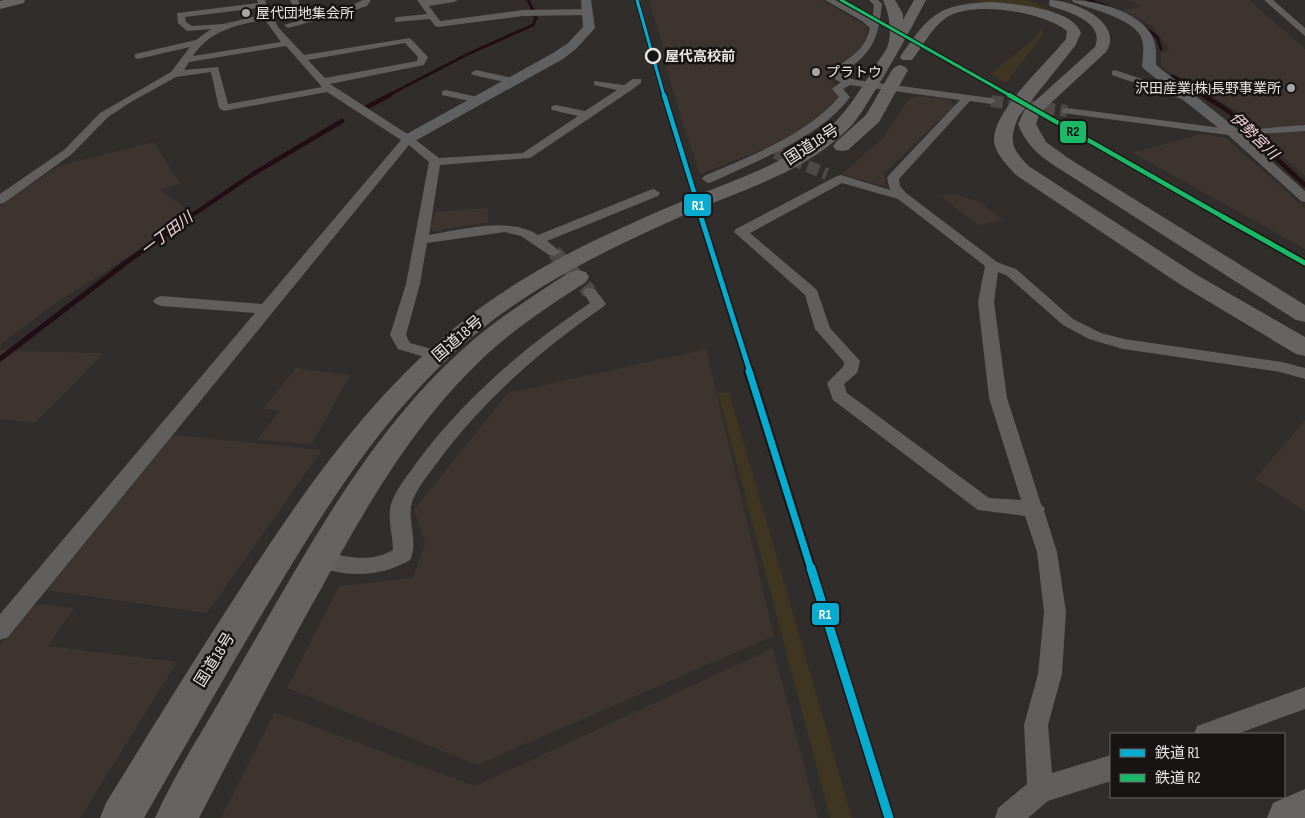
<svg xmlns="http://www.w3.org/2000/svg" width="1305" height="818" viewBox="0 0 1305 818" font-family="'Sofia Sans Condensed','Noto Sans JP',sans-serif">
	<style>
		.built { fill: #3d342f }
		.green { fill: #3f3622 }
		.lines { fill: none; stroke-linecap: round; stroke-linejoin: round }
		.stream-far2 { stroke: #230d15; stroke-width: 3 }
		.stream-far1 { stroke: #230d15; stroke-width: 4.5 }
		.stream { stroke: #230d15; stroke-width: 5 }
		.street-tunnel-far1 { stroke: #4c4947; stroke-width: 12; stroke-dasharray: 12 5.5; stroke-linecap: butt }
		.street-tunnel { stroke: #4c4947; stroke-width: 15; stroke-dasharray: 15 8; stroke-linecap: butt }
		.street { fill: #605f5d; fill-rule: evenodd }
		.secondary { fill: #616060; fill-rule: evenodd }
		.highway { fill: #666463; fill-rule: evenodd }
		.rail-1-far4-casing { stroke: #171514; stroke-width: 5 }
		.rail-1-far3-casing { stroke: #171514; stroke-width: 7 }
		.rail-1-far2-casing { stroke: #171514; stroke-width: 8 }
		.rail-1-far1-casing { stroke: #171514; stroke-width: 11 }
		.rail-1-casing { stroke: #171514; stroke-width: 12 }
		.rail-2-far2-casing { stroke: #171514; stroke-width: 5 }
		.rail-2-far1-casing { stroke: #171514; stroke-width: 7 }
		.rail-2-casing { stroke: #171514; stroke-width: 8 }
		.rail-1-far4 { stroke: #06acd0; stroke-width: 3 }
		.rail-1-far3 { stroke: #06acd0; stroke-width: 4.5 }
		.rail-1-far2 { stroke: #06acd0; stroke-width: 5 }
		.rail-1-far1 { stroke: #06acd0; stroke-width: 7 }
		.rail-1 { stroke: #06acd0; stroke-width: 9 }
		.rail-2-far2 { stroke: #1ab867; stroke-width: 3 }
		.rail-2-far1 { stroke: #1ab867; stroke-width: 4.5 }
		.rail-2 { stroke: #1ab867; stroke-width: 5 }
		.poi-dot { fill: #a8a5a3; stroke: #171514; stroke-width: 2 }
		.stop-dot { fill: #171514; stroke: #e8e5e3; stroke-width: 2.5 }
		.labels { text-anchor: middle; dominant-baseline: central; stroke-width: 5; stroke-linejoin: round; paint-order: stroke }
		.far-poi-label { font-size: 14px; fill: #e8e5e3; stroke: #171514; text-anchor: start }
		.far-stop-label { font-size: 14px; font-weight: bold; fill: #e8e5e3; stroke: #171514; text-anchor: start }
		.far-water-label { font-size: 15px; font-style: italic; fill: #f8d3dd; stroke: #171514 }
		.street-label { font-size: 16px; fill: #e8e5e3; stroke: #171514 }
		.line-badge { stroke: #171514; stroke-width: 2 }
		.badge-label { font-size: 14px; text-anchor: middle; font-weight: bold; fill: #fff }
		.pale-badge-label { font-size: 14px; text-anchor: middle; font-weight: bold; fill: #111 }
	</style>
	<rect width="100%" height="100%" fill="#302d2b"/>
	<path class="built" d="M649,0H822L868,27L866,38L862,46L852,56L832,67L829,73L831,81L836,86L833,89L840,96L826,110L797,132L772,146L700,174L682,121L666,67L667,61Z
		M1122,0H1249L1305,49V126L1253,130L1237,111L1161,67L1160,52L1170,50L1153,27L1135,16L1121,10L1141,7L1133,1Z
		M919,96L948,99L955,106L884,173L886,187L842,174L883,138L908,100Z
		M1305,130V176L1257,134Z
		M1201,134L1226,138L1305,208V249L1133,153Z
		M154,142L180,184L160,190L191,212L125,259L50,307L0,345V206L58,166Z
		M954,194L980,202L1004,220L978,225L940,196Z
		M488,208V222L442,230L433,231L430,229L435,212Z
		M706,349L774,636L477,765L287,688L339,586L413,578L425,544L414,510L508,393Z
		M0,350L15,351L104,353L35,423L0,419Z
		M296,368L350,375L312,444L256,440L280,411L263,409Z
		M1305,420V511L1255,479Z
		M173,435L322,450L207,613L46,590Z
		M40,604L74,608L48,646L177,662L80,818H0V645L30,607Z
		M773,648L818,818H221L275,712L475,786Z"/>
	<path class="green" d="M970,0H1027L1057,13L1041,9Z
		M1042,28L1043,34L1006,83L990,74L1031,42Z
		M729,392L852,818H830L718,393Z"/>
	<g class="lines">
		<path class="stream-far2" d="M528,0L534,12
			M1088,0L1106,6
			M1135,20L1157,37L1161,49
			M1173,76L1205,96
			M387,96L468,54L533,25L536,18L534,14"/>
		<path class="stream-far1" d="M1203,95L1230,112L1251,135L1305,185
			M367,107L390,95
			M188,218L253,174L342,121"/>
		<path class="stream" d="M0,359L124,264L190,217"/>
		<path class="street-tunnel-far1" d="M991,101L1067,111
			M775,153L827,174"/>
		<path class="street-tunnel" d="M554,252L590,292"/>
		<path class="street" d="M257,0H265L269,14L295,11L290,0H298L304,13L303,15L274,18L278,27L304,55L410,38L428,57L424,65L330,84L412,137L439,158L523,153L578,116L552,110L551,108L552,106L556,105L585,111L617,90L594,85V81L624,85L633,79H641V83L630,91L530,158L440,165L429,235C461,230 509,216 538,235L650,190L654,189L660,193L658,196L547,241L561,252L554,256L549,255L521,236L505,232L427,243L420,284L406,335L410,343L443,352L445,356L443,360L437,361L398,349L390,335L406,284L429,162L409,145L8,637L0,640V614L255,313L161,306L156,304L153,301L156,298L161,296L262,304L401,140L327,92L224,111L219,108L211,72L176,77L131,102L108,117L72,154L4,203L0,204V194L64,150L100,113L171,72L190,47L138,59L135,58V54L196,40L211,29L187,31L178,23L177,13L258,3ZM259,8L261,15L223,24L192,26L186,22L185,17ZM265,20L281,42L193,56C209,31 237,24 265,20ZM405,43L418,57L417,61L325,78L308,60ZM286,46L322,87L228,104L218,67L184,70L189,62Z
			M363,0H371L367,6L358,9L288,28L284,25L352,5Z
			M417,0H458L454,2L429,6L440,21L523,10L588,9L592,12L588,15L523,16L438,27L435,26L430,19L395,22V18L398,17L427,14Z
			M825,0H835L872,20L874,5L869,0H878L882,4C878,40 873,53 841,74L843,76L856,80L991,98L996,101L991,104L970,101L899,179L900,186L906,193L997,262L1016,269L1073,319L1101,333L1124,339L1282,362L1305,368V379L1280,372L1123,349L1089,339L1063,325L1006,275L998,272L994,302L1007,398L1041,504L1045,509L1044,511L1057,552L1066,612L1062,674L1048,725L1052,773L1111,755V781L1048,801L1028,818H995L998,808L1027,784L1024,725L1038,674L1044,612L1037,552L1025,516L978,510L833,400L827,383L843,367L844,362L815,329L805,295L734,232L736,229L837,176L841,175L890,190L887,178L889,175L960,100L850,85L843,89L850,97C821,137 757,161 712,182L708,183L702,179L704,176C750,156 805,136 839,97L832,89L841,82L836,80L831,73C848,55 863,56 870,28L862,21ZM842,183L898,199L985,266L978,302L989,398L1021,500L989,498L847,393L844,384L857,373L860,361L830,328L817,290L750,233Z
			M1264,0H1273L1305,28V36Z
			M476,70L517,79L518,81L513,84L473,75L471,73Z
			M1115,70L1192,96L1193,98L1192,100H1184L1112,75V71Z
			M446,90L482,98L483,100L478,103L442,95V91Z
			M1067,108L1222,128L1255,129L1305,125V131L1242,135L1305,191V202L1301,201L1228,135L1063,113L1062,111L1063,109Z
			M590,288L595,289L606,304L603,307C542,349 487,397 442,456C433,469 421,482 414,497C404,518 420,540 410,560C379,578 347,577 313,566L310,560L313,554C322,551 330,553 339,555C359,559 375,560 393,550C393,535 387,519 391,504C396,489 408,475 417,462C465,398 524,347 590,303L583,292L585,289Z
			M1305,687V709L1237,734H1194L1197,726Z"/>
		<path class="secondary" d="M581,0H591L595,28L576,49L563,59L413,142H403L400,139L403,136L553,53L568,43L583,27Z
			M1072,0C1095,0 1139,12 1151,34C1157,44 1156,54 1156,65L1236,128L1239,131L1236,134H1226L1144,69L1142,66C1143,56 1145,44 1140,35C1130,18 1091,9 1073,2Z"/>
		<path class="highway" d="M4,0H25L24,3L0,9V1Z
			M883,0H895L903,14V20L914,0H926C909,33 891,65 871,97C864,108 857,121 847,130C807,170 748,188 698,209C623,242 547,277 483,328C394,399 331,498 274,594C229,668 187,743 144,818H100L106,803C149,733 192,663 237,594C313,476 395,358 517,283C571,249 631,223 690,198C735,180 783,164 822,134C845,116 860,90 876,65C879,59 886,52 888,45C892,31 889,13 883,0Z
			M1050,0C1074,0 1125,23 1106,52L1040,113L1036,124L1046,142L1068,158L1305,305V322L1296,320L1055,166C1038,155 1025,143 1018,124L1024,111L1095,47C1105,22 1069,12 1050,6L1049,3Z
			M992,2C1014,4 1073,8 1081,33L1075,46L1019,116C1008,140 1011,149 1030,167L1197,275L1305,337V356L1296,354L1181,285L1016,175C1008,166 994,153 994,139C994,110 1047,63 1066,39L1067,31C1044,12 976,1 949,16C933,25 923,46 912,60H902L900,57C930,14 938,4 992,2Z
			M900,65L905,67L908,70L879,122L848,150L842,151L836,150L833,146L836,142L866,115L892,70L895,67Z
			M578,270L586,272L589,277L586,282C549,306 512,330 480,361C413,425 366,507 322,587C279,663 239,741 199,818H155C165,795 178,773 190,751C209,720 227,688 245,657C308,549 369,433 463,349C495,320 533,296 570,272Z
			M1305,789V818H1267L1273,803Z"/>
		<defs>
			<path id="rail-1-far4" d="M637,0L664,96"/>
			<path id="rail-1-far3" d="M664,95L702,218"/>
			<path id="rail-1-far2" d="M701,217L750,372"/>
			<path id="rail-1-far1" d="M749,371L811,569"/>
			<path id="rail-1" d="M811,568L889,818"/>
			<path id="rail-2-far2" d="M841,0L1011,96"/>
			<path id="rail-2-far1" d="M1009,95L1225,218"/>
			<path id="rail-2" d="M1223,217L1305,263"/>
		</defs>
		<use href="#rail-1-far4" class="rail-1-far4-casing"/>
		<use href="#rail-1-far3" class="rail-1-far3-casing"/>
		<use href="#rail-1-far2" class="rail-1-far2-casing"/>
		<use href="#rail-1-far1" class="rail-1-far1-casing"/>
		<use href="#rail-1" class="rail-1-casing"/>
		<use href="#rail-2-far2" class="rail-2-far2-casing"/>
		<use href="#rail-2-far1" class="rail-2-far1-casing"/>
		<use href="#rail-2" class="rail-2-casing"/>
		<use href="#rail-1-far4" class="rail-1-far4"/>
		<use href="#rail-1-far3" class="rail-1-far3"/>
		<use href="#rail-1-far2" class="rail-1-far2"/>
		<use href="#rail-1-far1" class="rail-1-far1"/>
		<use href="#rail-1" class="rail-1"/>
		<use href="#rail-2-far2" class="rail-2-far2"/>
		<use href="#rail-2-far1" class="rail-2-far1"/>
		<use href="#rail-2" class="rail-2"/>
	</g>
	<g class="poi-dot">
		<circle cx="246" cy="13" r="5"/>
		<circle cx="816" cy="72" r="5"/>
		<circle cx="1291" cy="88" r="5"/>
	</g>
	<circle class="stop-dot" cx="653" cy="56" r="7"/>
	<g class="labels">
		<g class="far-poi-label">
			<text x="256" y="13">屋代団地集会所</text>
			<text x="826" y="72">プラトウ</text>
			<text x="1281" y="88" text-anchor="end">沢田産業(株)長野事業所</text>
		</g>
		<g class="far-stop-label">
			<text x="665" y="56">屋代高校前</text>
		</g>
		<g class="far-water-label">
			<text transform="translate(1254 136) rotate(44)">伊勢宮川</text>
			<text transform="translate(167 234) rotate(-37)">一丁田川</text>
		</g>
		<g class="street-label">
			<text transform="translate(812 145) rotate(-33)">国道18号</text>
			<text transform="translate(458 339) rotate(-41)">国道18号</text>
			<text transform="translate(215 660) rotate(-58)">国道18号</text>
		</g>
	</g>
	<g class="line-badge">
		<rect x="1059" y="120" width="28" height="24" rx="5" fill="#1ab867"/>
		<rect x="683" y="193" width="29" height="24" rx="5" fill="#06acd0"/>
		<rect x="811" y="602" width="29" height="24" rx="5" fill="#06acd0"/>
	</g>
	<g class="badge-label">
		<text x="698" y="210">R1</text>
		<text x="825" y="619">R1</text>
	</g>
	<g class="pale-badge-label">
		<text x="1073" y="136">R2</text>
	</g>
	<rect x="1110" y="733" width="175" height="65" fill="#171514" stroke="#6b6867"/>
	<rect x="1120" y="749" width="25" height="8" fill="#06acd0" stroke="#6b6867"/>
	<text x="1155" y="758" font-size="15" fill="#e8e5e3">鉄道 R1</text>
	<rect x="1120" y="774" width="25" height="8" fill="#1ab867" stroke="#6b6867"/>
	<text x="1155" y="783" font-size="15" fill="#e8e5e3">鉄道 R2</text>
</svg>
